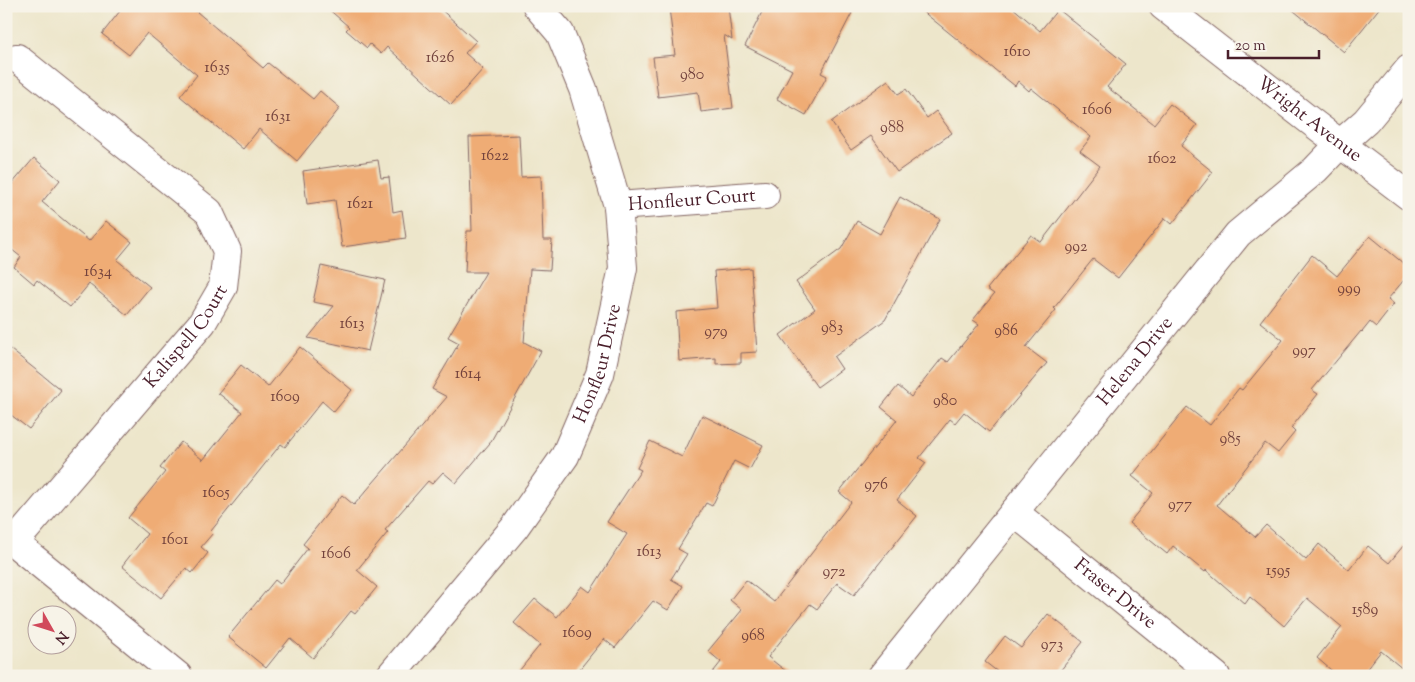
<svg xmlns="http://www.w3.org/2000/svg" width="1415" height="682" viewBox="0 0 1415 682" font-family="'Sorts Mill Goudy',serif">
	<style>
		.building { fill: #efac74 }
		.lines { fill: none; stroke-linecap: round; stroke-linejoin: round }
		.street-casing { stroke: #836563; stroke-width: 30 }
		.secondary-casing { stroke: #836563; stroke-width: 30 }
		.street { stroke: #fff; stroke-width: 28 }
		.secondary { stroke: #fff; stroke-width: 28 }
		.labels { text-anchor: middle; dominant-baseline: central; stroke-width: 4.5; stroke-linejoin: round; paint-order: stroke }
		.number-label { font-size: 16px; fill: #73423d }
		.street-label { font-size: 19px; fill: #4a1f2b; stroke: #f7f3e8 }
	</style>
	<rect width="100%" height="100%" fill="#f7f3e8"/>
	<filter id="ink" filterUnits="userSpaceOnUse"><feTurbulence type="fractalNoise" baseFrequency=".02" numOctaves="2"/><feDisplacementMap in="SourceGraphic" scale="10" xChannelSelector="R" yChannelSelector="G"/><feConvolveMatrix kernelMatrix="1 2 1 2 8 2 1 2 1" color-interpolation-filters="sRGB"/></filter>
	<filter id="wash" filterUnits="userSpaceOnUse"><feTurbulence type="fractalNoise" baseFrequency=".0096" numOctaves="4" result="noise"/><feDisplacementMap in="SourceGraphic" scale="20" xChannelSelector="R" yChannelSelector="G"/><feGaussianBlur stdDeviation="1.12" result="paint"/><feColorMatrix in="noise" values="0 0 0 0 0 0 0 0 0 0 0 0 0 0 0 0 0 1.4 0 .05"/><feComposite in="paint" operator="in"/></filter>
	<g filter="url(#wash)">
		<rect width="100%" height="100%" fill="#ede6cb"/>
		<g id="blocks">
			<path class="building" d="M115,6H190L263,68L268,63L313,99L320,91L340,108L297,161L259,129L243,149L180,96L197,75L147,33L129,55L102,34L120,11Z
				M325,6H437L476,41L465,53L483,69L451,105L387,47L381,54L370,44L367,48L346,30L349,27Z
				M667,6H728L732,40L724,35L733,108L701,112L698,92L658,97L653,57L675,55L669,8Z
				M765,6H839L852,13L821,73L827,76L806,115L777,99L792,70L745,46Z
				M916,6H1011L1040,31L1058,9L1126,64L1107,87L1154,124L1170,104L1197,125L1181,146L1213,172L1172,224L1165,218L1118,278L1093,259L1054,308L1056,310L1026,347L1047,363L989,432L964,412L955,423L950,419L919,458L926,463L897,500L917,516L854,595L837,583L817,609L810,604L768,657L792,676H710L721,662L708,651L742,610L730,600L746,580L774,602L851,502L839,492L897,420L881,407L898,386L911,397L942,358L948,362L979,324L973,320L994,294L987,289L1031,235L1041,242L1100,166L1080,151L1091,137L1031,88L1029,91L1018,81L1015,86Z
				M1288,6H1381L1344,52Z
				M888,80L898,94L906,89L927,118L936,111L952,133L897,172L871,136L851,150L831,122Z
				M519,135L521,177L541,176L543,240H552L550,270L530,269L524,342L541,351L490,443L456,483L443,472L432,484L428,481L385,530L388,532L357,570L377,587L355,614L351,611L313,658L290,638L266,668L228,637L275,580L280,584L308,548L303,544L342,495L354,505L447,397L432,389L459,343L448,337L486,272H465L467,231H472L469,137Z
				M34,158L60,180L42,202L89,241L106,221L132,242L117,260L150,287L127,315L89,284L70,307L37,280L34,284L14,267L21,257L6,245V191Z
				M378,160L381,178L389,177L393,212L402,210L406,238L342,247L335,200L307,204L303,171Z
				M900,197L940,219L885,320L834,357L842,369L817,387L780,335L815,309L796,282L841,249L857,221L880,234Z
				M1370,236L1409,268V274L1388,299L1394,304L1376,327L1370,322L1362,332L1361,331L1312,390L1318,394L1291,428L1295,432L1278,453L1265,443L1217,505L1255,537L1266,525L1306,560L1319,544L1349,570L1368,546L1389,563L1409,539V674L1381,651L1361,676H1338L1317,658L1342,627L1307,598L1284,626L1250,597L1245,604L1206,570L1205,572L1173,546L1167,554L1129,523L1153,493L1132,476L1187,407L1210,425L1239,388L1242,390L1283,340L1260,322L1312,255L1337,276Z
				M321,266L385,280L368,351L308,338L334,306L313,302Z
				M751,268L757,352L741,353V363L716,364V358L679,361L676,312L717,308L714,271Z
				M6,346L61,390L29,429L6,411Z
				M300,347L352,390L334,412L322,401L285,447L281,444L211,531L213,533L201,547L208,553L192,573L186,568L161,598L122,566L147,534L128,518L165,472L160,468L181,442L203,460L242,412L218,393L241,365L268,387Z
				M702,415L763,445L750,469L734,461L712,506L706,503L678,549L687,554L671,579L683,586L668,610L653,601L615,648L604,639L574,676H515L540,645L514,623L535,599L557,617L582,586L590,592L627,534L607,522L641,470L637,468L650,441L682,457Z
				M1048,614L1083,642L1056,676H1003L985,662L1005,636L1021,648Z"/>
		</g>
	</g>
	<g filter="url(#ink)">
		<use href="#blocks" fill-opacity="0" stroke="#836563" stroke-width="1"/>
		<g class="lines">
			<defs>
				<g id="street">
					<path id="s1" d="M618,206L765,195"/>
					<path id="s2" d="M1014,512L1216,676"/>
					<path d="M6,536L178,676"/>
					<path id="s3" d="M14,543L202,323L223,287L227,251L209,212L17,58"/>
					<path id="s4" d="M390,676L515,527L565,456L600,374L623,268L618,206L583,89L560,33L537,6"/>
					<path id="s5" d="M882,676L1238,234L1315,170L1340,144L1366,121L1409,69"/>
				</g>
				<g id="secondary">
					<path id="s6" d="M1163,6L1309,120L1409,196"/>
				</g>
			</defs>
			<use href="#street" class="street-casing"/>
			<use href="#secondary" class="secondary-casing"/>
			<use href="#street" class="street"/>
			<use href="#secondary" class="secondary"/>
		</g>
	</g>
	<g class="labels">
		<g class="number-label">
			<text x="1017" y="52">1610</text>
			<text x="440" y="58">1626</text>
			<text x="217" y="68">1635</text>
			<text x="692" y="75">980</text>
			<text x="1097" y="110">1606</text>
			<text x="278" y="117">1631</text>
			<text x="892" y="128">988</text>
			<text x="495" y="156">1622</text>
			<text x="1162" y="159">1602</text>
			<text x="360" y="204">1621</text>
			<text x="1076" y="247">992</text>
			<text x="98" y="272">1634</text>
			<text x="1349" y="289">999</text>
			<text x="352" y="324">1613</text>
			<text x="832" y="328">983</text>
			<text x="1006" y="331">986</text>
			<text x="716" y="332">979</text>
			<text x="1304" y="351">997</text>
			<text x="468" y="374">1614</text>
			<text x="285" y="397">1609</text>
			<text x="945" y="401">980</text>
			<text x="1230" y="439">985</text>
			<text x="876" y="485">976</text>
			<text x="216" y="493">1605</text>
			<text x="1180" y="505">977</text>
			<text x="175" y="540">1601</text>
			<text x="649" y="552">1613</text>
			<text x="336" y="554">1606</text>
			<text x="1278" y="571">1595</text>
			<text x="834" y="572">972</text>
			<text x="1365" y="610">1589</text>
			<text x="577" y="633">1609</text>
			<text x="753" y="636">968</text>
			<text x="1052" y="645">973</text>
		</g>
		<g class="street-label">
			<text stroke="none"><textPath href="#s6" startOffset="185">Wright Avenue</textPath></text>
			<text stroke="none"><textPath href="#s1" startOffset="74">Honfleur Court</textPath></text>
			<text stroke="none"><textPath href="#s3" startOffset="269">Kalispell Court</textPath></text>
			<text stroke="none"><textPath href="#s5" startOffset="404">Helena Drive</textPath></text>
			<text stroke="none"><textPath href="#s4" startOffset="380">Honfleur Drive</textPath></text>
			<text stroke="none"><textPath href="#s2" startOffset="130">Fraser Drive</textPath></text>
		</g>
	</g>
	<rect width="1415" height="682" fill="none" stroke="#f7f3e8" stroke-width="25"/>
	<g transform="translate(52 630) rotate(129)"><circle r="24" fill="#f7f3e8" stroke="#b29e9c"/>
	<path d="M0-4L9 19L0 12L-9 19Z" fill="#d1495b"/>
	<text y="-8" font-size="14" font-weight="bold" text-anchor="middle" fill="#4a1f2b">N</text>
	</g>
	<path d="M1228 50v8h91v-8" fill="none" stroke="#4a1f2b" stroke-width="2.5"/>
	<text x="1235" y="50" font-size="15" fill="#4a1f2b" stroke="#f7f3e8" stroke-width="4" paint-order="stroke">20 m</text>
</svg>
